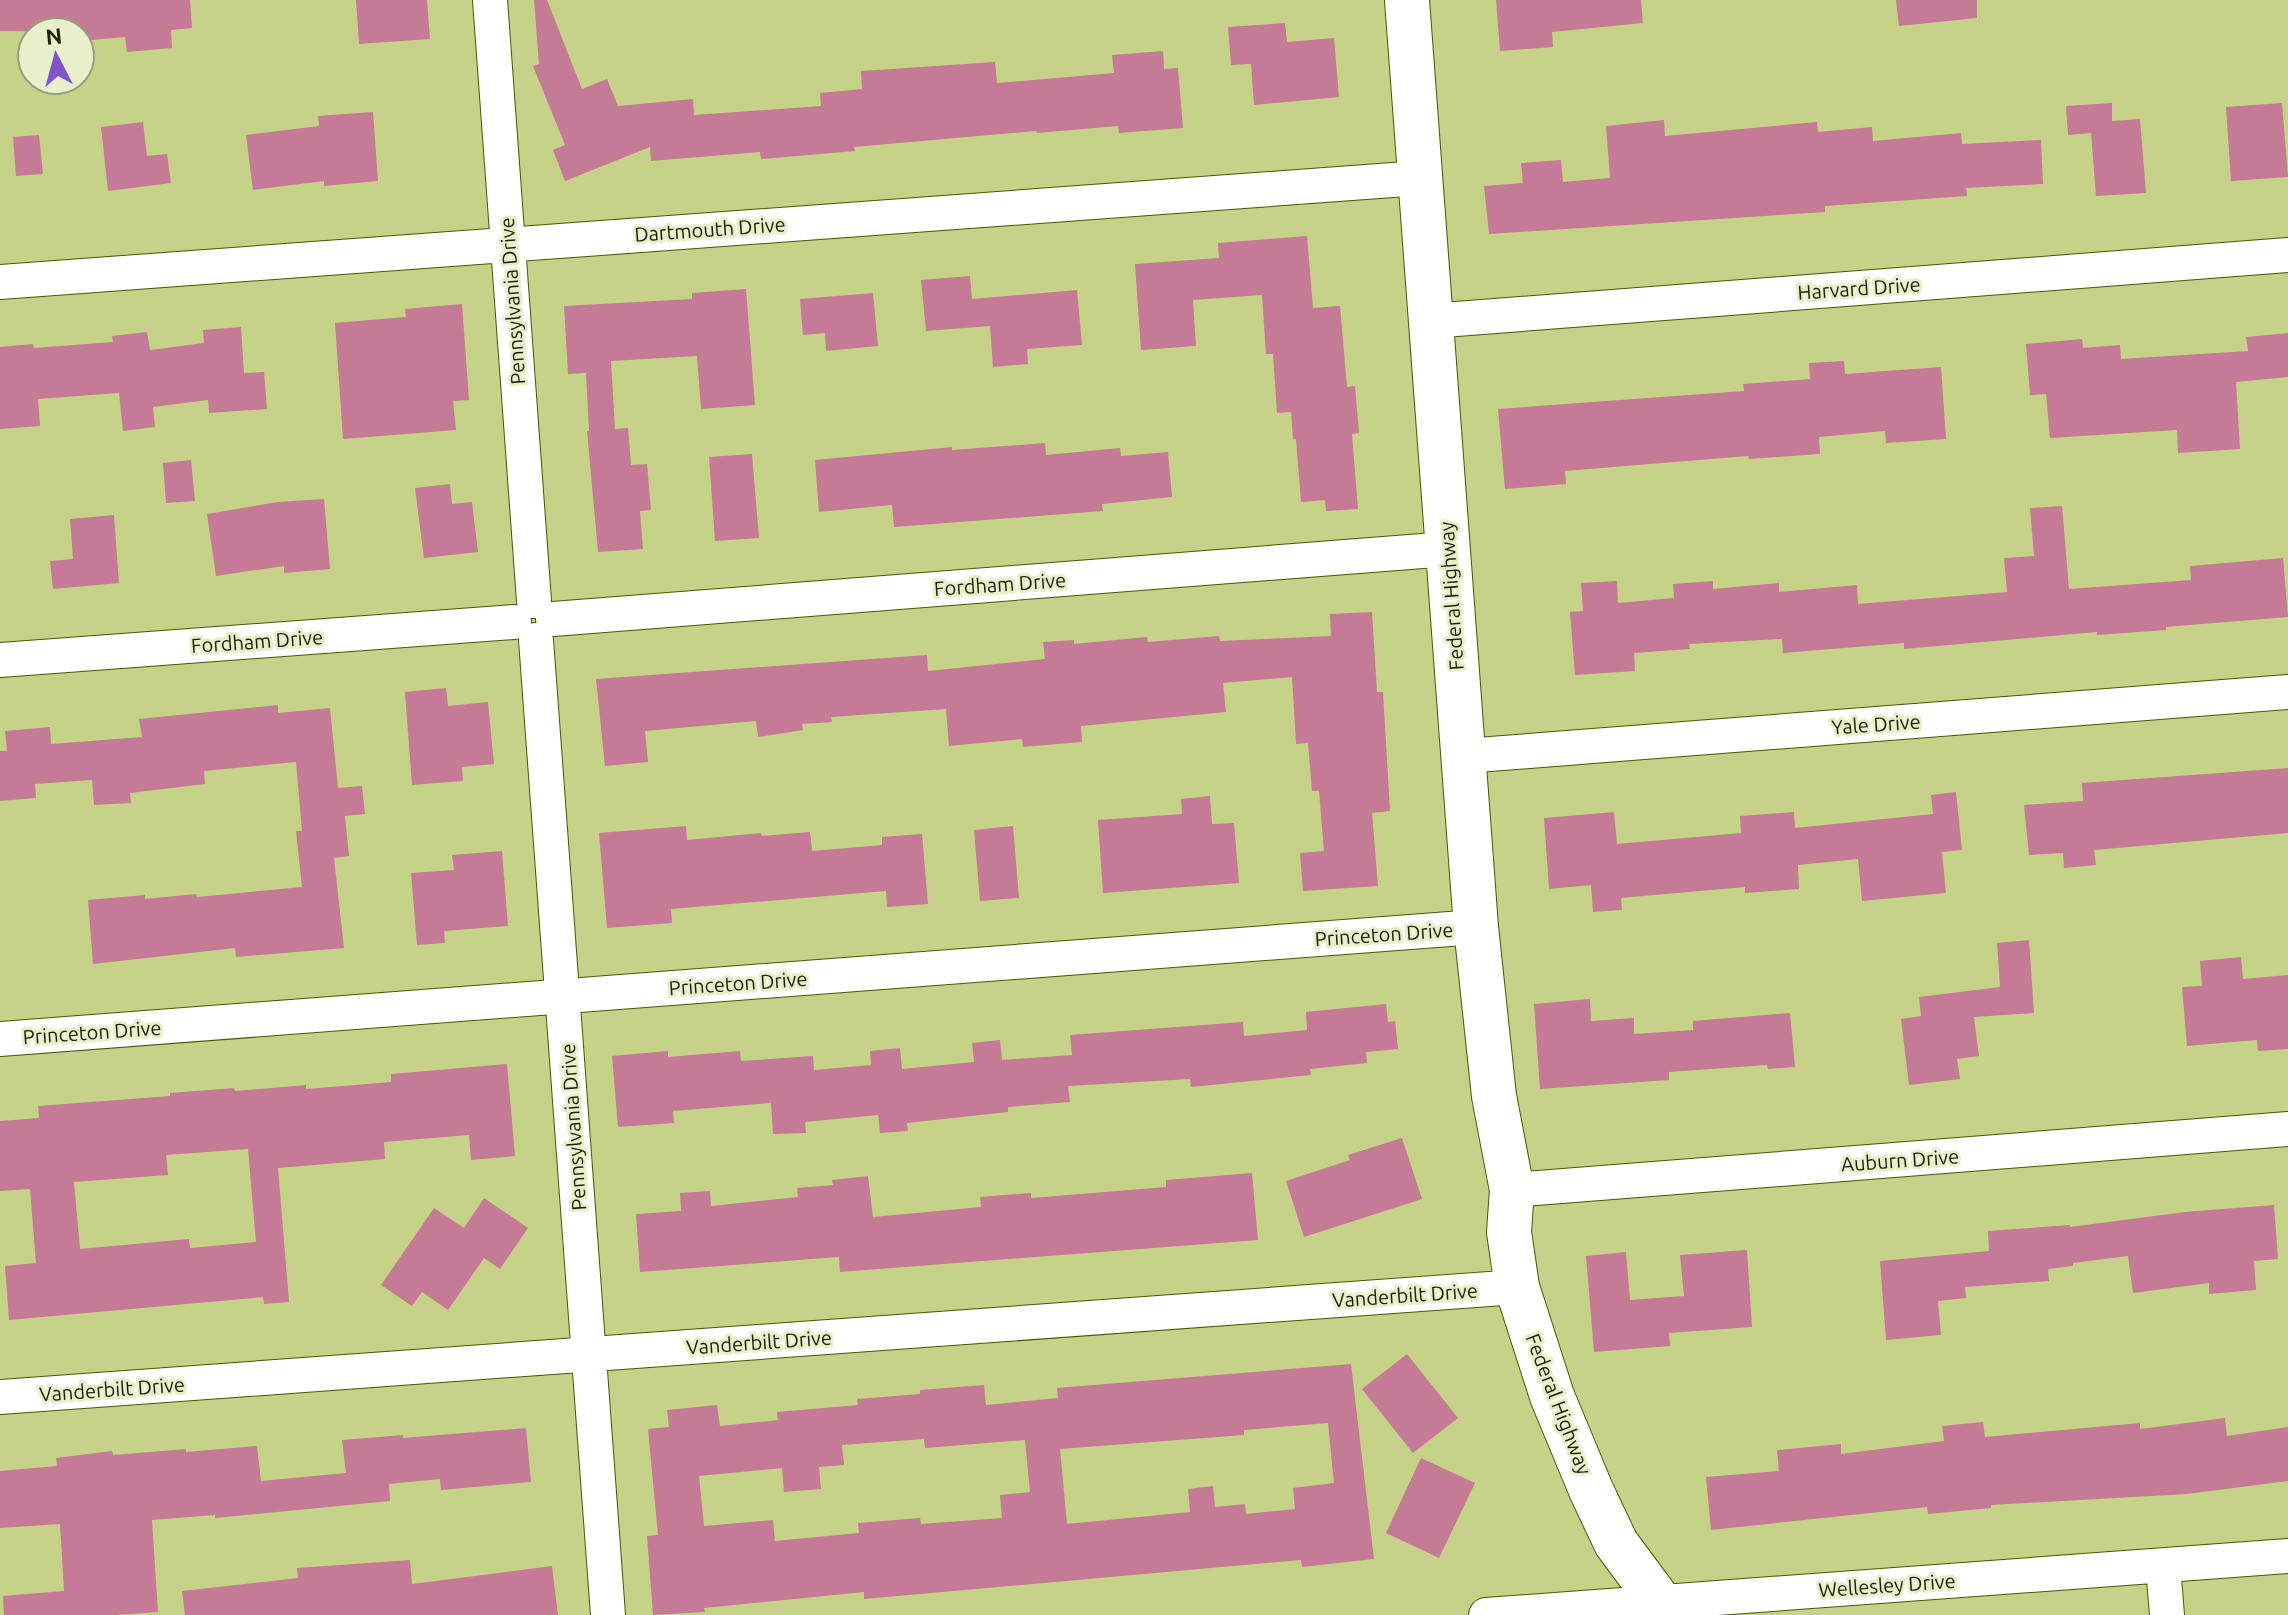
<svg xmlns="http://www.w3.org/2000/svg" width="2288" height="1615" viewBox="0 0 2288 1615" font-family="Ubuntu,sans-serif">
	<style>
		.building { fill: #c57b95; fill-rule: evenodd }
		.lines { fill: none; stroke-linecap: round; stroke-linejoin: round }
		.minor-casing { stroke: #4b5502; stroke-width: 36 }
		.secondary-casing { stroke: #4b5502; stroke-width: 46 }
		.minor { stroke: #fff; stroke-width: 34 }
		.secondary { stroke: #fff; stroke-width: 44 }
		.labels { text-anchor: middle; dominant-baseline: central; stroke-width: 6; stroke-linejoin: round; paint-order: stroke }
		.street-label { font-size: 20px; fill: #1d2104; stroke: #e7efcb }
	</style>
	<rect width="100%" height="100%" fill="#c5d288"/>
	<path class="building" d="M0,0H190L192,28L171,30L172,48L127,52L125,37L80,41V32L0,31Z
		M356,0H427L430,39L359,44Z
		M534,0H547L582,89L607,79L618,106L693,99L694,115L821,106L820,93L862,89L861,71L995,62L997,83L1114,73L1112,55L1163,51L1164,69L1178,68L1183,128L1119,133L1118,126L1037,133L1036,131L854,147L855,151L761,159L760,152L651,161L650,147L565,181L553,150L565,145L533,66L539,64Z
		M1496,0H1641L1643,23L1552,32L1553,47L1500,51Z
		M1896,0H1977V18L1899,26Z
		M1285,23L1287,42L1334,38L1339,97L1254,105L1251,64L1231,65L1228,27Z
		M2112,103V121L2140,119L2146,193L2096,196L2091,133L2068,135L2066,106Z
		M2282,103L2288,177L2231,181L2226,107Z
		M373,112L378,181L324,186V181L253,190L246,135L319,126L318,116Z
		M1664,120L1665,136L1817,122L1818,132L1872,127L1873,141L1961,133L1962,144L2041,140L2043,184L1966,188L1967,196L1825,206V212L1489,234L1484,186L1523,183L1521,163L1561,160L1563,182L1610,178L1606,126Z
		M143,122L147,156L167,154L171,183L108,191L101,127Z
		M39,135L43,174L16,176L13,137Z
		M1307,236L1313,308L1340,306L1347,387L1355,386L1359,433L1352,434L1358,509L1326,511L1325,500L1301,502L1296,439H1293L1291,412L1277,413L1273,354H1266L1262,295L1193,300L1196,346L1141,350L1135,264L1219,258L1218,243Z
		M970,276L972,299L1077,290L1082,345L1027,349L1028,364L993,367L990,326L926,331L921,280Z
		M746,289L755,405L701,409L697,356L611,361L615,429L628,428L631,465L647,464L651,510L640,511L643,549L598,552L587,431H589L586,373L568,374L564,306L692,299V293Z
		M873,293L878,346L826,351L825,333L803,335L800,299Z
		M462,304L469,400L453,401L456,430L343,439L335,323L406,317L405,309Z
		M241,327L244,373L264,372L267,409L209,413L208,400L153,407L155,427L123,431L119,393L38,399L40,426L0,429V347L33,344L34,348L113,342L112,336L147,332L150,350L204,343L203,330Z
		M2288,333V377L2236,382L2240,449L2178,453L2177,430L2050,438L2046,394L2030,395L2026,344L2082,339L2083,348L2120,345L2121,359L2248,351L2246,337Z
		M1844,361L1845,374L1941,367L1946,439L1886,443L1885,431L1819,437L1820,454L1749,459L1748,456L1565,471L1566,484L1505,489L1498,409L1744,391L1743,384L1810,379L1809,363Z
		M1045,443L1046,455L1120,448L1121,456L1168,452L1172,497L1102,504L1103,511L894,527L892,505L819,512L815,460L952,447V450Z
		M752,454L759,538L715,541L709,457Z
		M191,460L195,501L166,503L163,463Z
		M450,484L452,504L472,502L478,552L424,558L415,488Z
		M324,499L330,569L284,573V566L216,576L207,514L278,502Z
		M2062,506L2069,589L2191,580L2190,566L2283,558L2288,617L2166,627V630L2097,635V632L1904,649V643L1783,653L1782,639L1689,644L1690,649L1634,653L1635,671L1575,675L1570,612L1583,611L1581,583L1617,581L1618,603L1674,598L1673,584L1713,581V589L1779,583V592L1857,585L1858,604L2007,592L2004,558L2034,556L2030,508Z
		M114,515L119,583L53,589L50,561L73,559L70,519Z
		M1372,612L1377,692H1383L1390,811L1372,813L1378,886L1303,891L1300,853L1324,851L1319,791H1312L1308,743L1296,744L1292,677L1223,683L1226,712L1081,726L1082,742L1023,747L1022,739L949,746L946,709L831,717L832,722L802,724L803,730L758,737L756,721L645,731L648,762L605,766L596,679L927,655L928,671L1045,659L1043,642L1074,640V644L1147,637L1148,642L1219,636L1220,641L1331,636L1330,614Z
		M446,688L448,706L488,702L494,764L462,767L463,781L412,785L405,692Z
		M278,705V713L330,708L338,788L362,786L365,814L345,816L349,856L334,858L344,948L236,957L235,948L93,964L88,900L145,895V899L196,894L197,897L302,887L296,831H302L296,762L204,771L205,784L130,793L131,803L94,805L92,780L35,784L36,798L0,801V751H7L5,731L50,727L51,744L142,737L139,719Z
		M2288,768V833L2094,850L2096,865L2064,868L2063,853L2029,855L2024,805L2083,801L2082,783Z
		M1956,792L1962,850L1942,852L1946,893L1862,901L1858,859L1798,865L1799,889L1745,893V887L1621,898L1622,910L1593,912L1591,885L1549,889L1544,818L1614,812L1617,844L1741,833L1740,816L1794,812L1795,828L1933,814L1931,795Z
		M1210,796L1212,824L1234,823L1239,883L1103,893L1098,820L1182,814L1181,799Z
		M686,826L687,840L761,833L762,836L810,832L812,851L882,845V837L922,834L928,904L887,907L886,891L671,909L672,923L607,928L599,833Z
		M1013,826L1019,898L980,901L974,830Z
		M502,851L508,926L444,931L445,943L417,945L411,873L454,870L452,855Z
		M2029,940L2034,1013L1974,1017L1979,1056L1957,1059L1960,1079L1909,1085L1901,1019L1921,1016L1919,997L2000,987L1997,943Z
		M2241,957L2243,979L2288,975V1049L2258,1051L2257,1040L2187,1046L2182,987L2202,986L2200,961Z
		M1590,999L1591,1021L1634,1018V1034L1693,1030V1021L1790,1013L1795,1067L1768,1069L1767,1065L1669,1072V1080L1540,1089L1534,1004Z
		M1386,1004L1388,1022L1395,1021L1398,1049L1366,1052L1367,1063L1310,1069L1311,1075L1191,1087L1190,1079L1068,1086L1070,1102L1008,1107V1112L907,1123L908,1131L880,1133L878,1115L805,1122L806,1133L773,1134L771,1103L673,1111L674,1123L618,1127L612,1056L668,1051V1057L740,1051L741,1061L813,1056L814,1070L871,1065L870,1051L900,1048L902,1069L974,1062L972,1043L1000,1040L1002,1060L1072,1055L1070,1035L1243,1022L1244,1036L1307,1030L1306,1012Z
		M507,1064L515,1156L471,1160L469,1135L384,1142L385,1159L278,1168L289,1302L264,1304L263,1297L9,1320L5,1266L36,1263L30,1189L0,1191V1121L39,1118L38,1106L170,1096V1093L234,1088L235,1091L306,1085V1089L391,1082V1074ZM248,1149L256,1242L190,1248L189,1239L80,1249L74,1182L168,1175L166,1155Z
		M1402,1138L1422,1199L1304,1237L1286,1181L1350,1160L1348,1155Z
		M1252,1173L1258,1240L840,1272L839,1257L640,1272L636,1214L681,1211L680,1193L710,1191L711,1206L798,1197L797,1188L833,1185L832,1180L868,1176L873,1217L981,1207L980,1197L1031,1193V1198L1166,1187V1180Z
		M484,1198L528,1228L500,1269L484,1258L448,1310L422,1292L412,1306L381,1285L434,1208L464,1228Z
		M2274,1205L2278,1259L2254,1261L2256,1290L2209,1294V1283L2133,1293L2128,1256L2073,1263V1266L2048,1269L2049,1281L1965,1287L1966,1298L1938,1301L1941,1335L1886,1340L1880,1261L1989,1251L1988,1231L2070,1225V1227L2185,1212Z
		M1747,1250L1752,1327L1669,1333L1670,1346L1594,1352L1586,1256L1626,1252L1630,1300L1684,1296L1680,1255Z
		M1407,1354L1458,1418L1413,1453L1362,1389Z
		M1351,1364L1374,1559L1302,1567L1301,1560L864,1599V1592L704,1608L705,1612L653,1615L647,1536L658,1535L648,1429L669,1427L667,1410L717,1405L720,1426L778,1420L777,1412L858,1405L857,1399L920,1394V1390L984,1385L986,1405L1058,1398L1057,1388ZM1328,1423L1334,1483L1293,1488L1295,1509L1246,1514L1245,1504L1215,1507L1213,1486L1188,1489L1190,1512L1067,1524L1060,1449L1244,1435V1430ZM924,1439L925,1448L1025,1440L1030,1492L1000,1495L1002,1518L921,1524L920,1518L858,1523L859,1533L775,1541L773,1520L704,1526L699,1476L782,1468L784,1492L821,1489L819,1467L844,1465L842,1445Z
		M2225,1418L2227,1436L2288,1427V1481L2187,1494L1991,1505V1508L1928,1514L1927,1507L1711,1530L1706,1477L1779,1471L1777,1450L1841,1444V1454L1944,1441L1942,1426L1983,1422L1985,1437L2140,1423V1429Z
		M526,1428L531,1482L441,1490L440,1479L389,1484L390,1501L215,1518V1515L152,1520L158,1612L116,1615H4L3,1596L64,1591L60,1524L0,1528V1471L57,1466L56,1458L112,1451L113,1455L186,1449V1452L257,1446L261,1481L346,1473L342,1440L403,1435V1438Z
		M1421,1458L1475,1483L1439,1558L1386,1533Z
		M410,1560L412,1584L552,1566L558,1615H185L182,1591L298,1578L297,1568Z"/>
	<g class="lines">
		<defs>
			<path id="minor" d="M490,0L534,601
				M0,282L1420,178
				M1430,321L2288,255
				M553,619L1448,549
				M536,640L608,1615
				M0,660L514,622
				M1464,756L2288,692
				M0,1039L1476,927
				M1512,1190L2288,1129
				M0,1397L1517,1287
				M2163,1566L2167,1615
				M1486,1615L2288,1556"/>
			<path id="secondary" d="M1407,0L1476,927L1494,1096L1512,1190L1509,1232L1517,1287L1552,1396L1591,1490L1616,1543L1659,1601"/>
		</defs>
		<use href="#minor" class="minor-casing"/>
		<use href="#secondary" class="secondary-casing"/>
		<use href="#minor" class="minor"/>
		<use href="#secondary" class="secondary"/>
	</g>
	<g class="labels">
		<g class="street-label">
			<text transform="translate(710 229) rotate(-4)">Dartmouth Drive</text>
			<text transform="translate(1859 288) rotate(-4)">Harvard Drive</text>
			<text transform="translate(512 301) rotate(-94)">Pennsylvania Drive</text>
			<text transform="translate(1000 584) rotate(-4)">Fordham Drive</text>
			<text transform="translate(1451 596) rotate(-94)">Federal Highway</text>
			<text transform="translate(257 641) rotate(-4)">Fordham Drive</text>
			<text transform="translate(1876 724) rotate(-4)">Yale Drive</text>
			<text transform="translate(1384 934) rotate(-4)">Princeton Drive</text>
			<text transform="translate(738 983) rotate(-4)">Princeton Drive</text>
			<text transform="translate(92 1032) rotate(-4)">Princeton Drive</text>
			<text transform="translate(573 1127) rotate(-94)">Pennsylvania Drive</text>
			<text transform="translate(1900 1160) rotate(-4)">Auburn Drive</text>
			<text transform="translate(1405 1295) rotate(-4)">Vanderbilt Drive</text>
			<text transform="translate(759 1342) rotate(-4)">Vanderbilt Drive</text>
			<text transform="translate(112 1389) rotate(-4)">Vanderbilt Drive</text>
			<text transform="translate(1559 1404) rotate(69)">Federal Highway</text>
			<text transform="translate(1887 1585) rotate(-4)">Wellesley Drive</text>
		</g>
	</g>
	<g transform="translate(56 56) rotate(354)"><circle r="38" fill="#e7efcb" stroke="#969d7b" stroke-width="2"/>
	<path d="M0-6L14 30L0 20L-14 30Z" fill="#8154ce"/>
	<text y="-12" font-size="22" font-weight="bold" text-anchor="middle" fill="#1d2104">N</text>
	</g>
</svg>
